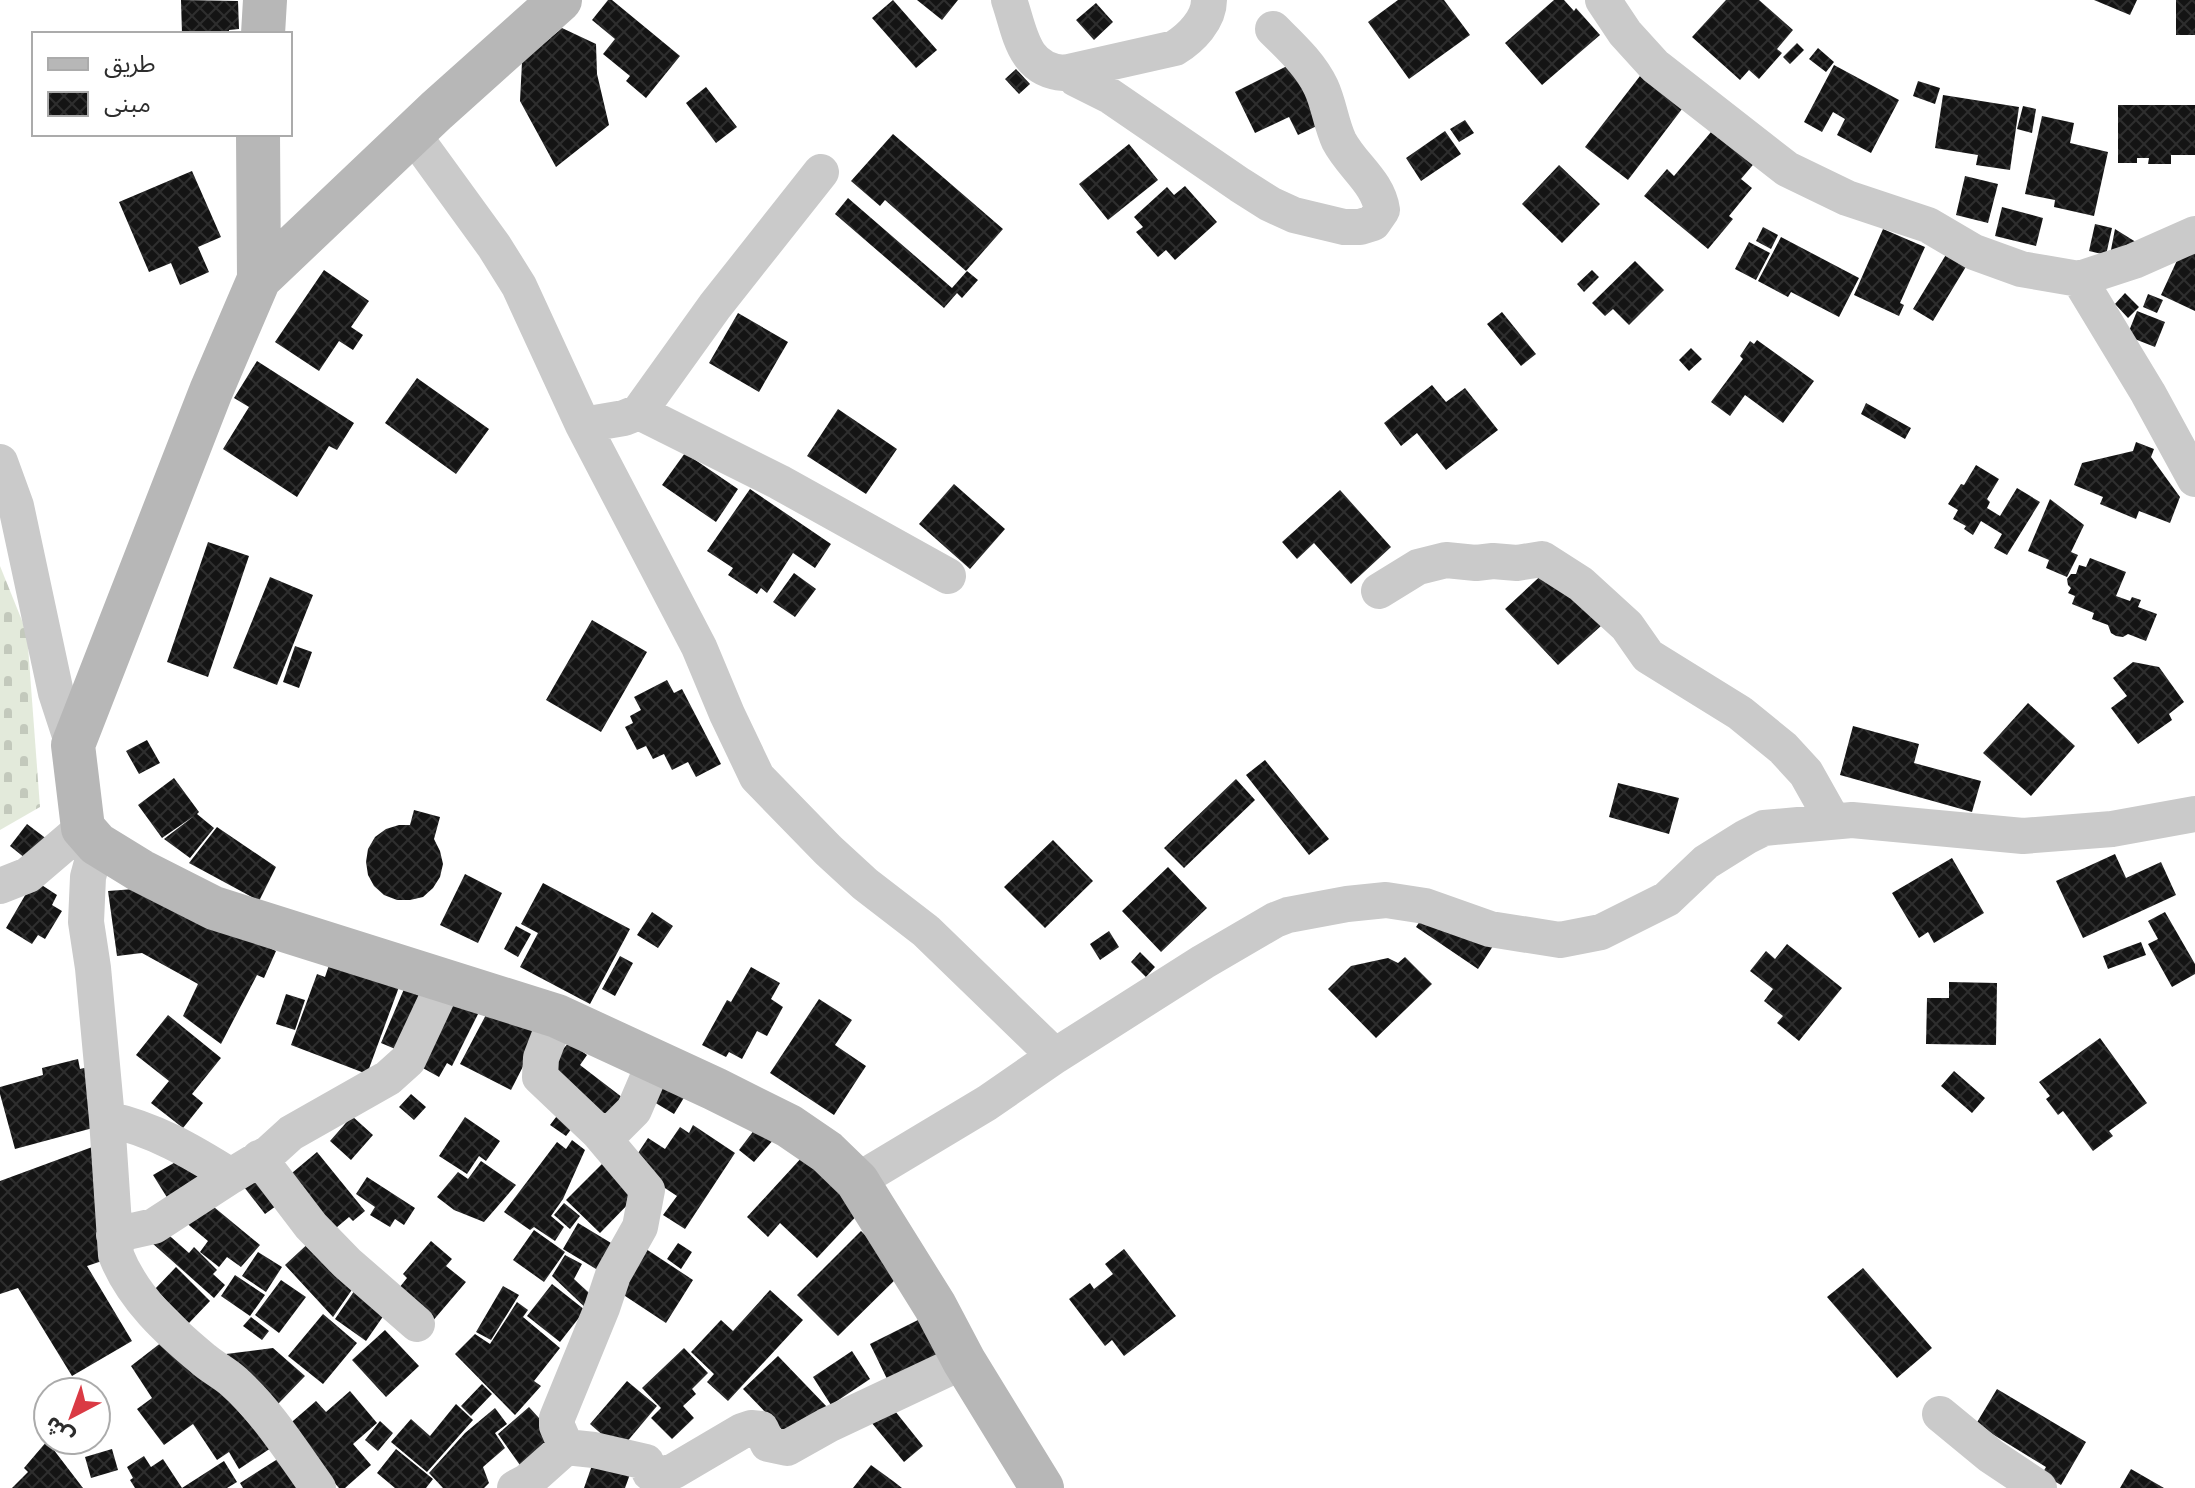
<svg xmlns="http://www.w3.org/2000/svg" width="2195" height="1488" viewBox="0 0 2195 1488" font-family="'Exo 2','Noto Sans Arabic',sans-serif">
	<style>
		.cemetery { fill: url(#cemetery-stones) }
		.building { fill: url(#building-cross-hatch) }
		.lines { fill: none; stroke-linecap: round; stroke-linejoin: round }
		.street { stroke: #cacaca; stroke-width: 36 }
		.secondary { stroke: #b7b7b7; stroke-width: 44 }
	</style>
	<defs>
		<pattern id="cemetery-stones" width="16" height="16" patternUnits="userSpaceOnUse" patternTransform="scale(2)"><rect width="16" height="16" fill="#e3eadb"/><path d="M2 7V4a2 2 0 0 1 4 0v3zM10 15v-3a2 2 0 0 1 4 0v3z" fill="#c3c9bc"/></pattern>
		<pattern id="building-cross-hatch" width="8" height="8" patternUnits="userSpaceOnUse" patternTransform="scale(2)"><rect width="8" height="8" fill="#141414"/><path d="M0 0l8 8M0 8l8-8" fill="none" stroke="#2e2e2e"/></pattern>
	</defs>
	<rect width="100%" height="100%" fill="#fff"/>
	<path class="cemetery" d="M0,566L27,633L40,807L0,830Z"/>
	<path class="building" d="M181,0L238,1L239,29L229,30V34H182Z
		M608,0H612L680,56L646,98L626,81L630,76L603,54L615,39L592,20Z
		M893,0L937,50L916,68L872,18Z
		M917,0H958L942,20Z
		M1398,0H1444L1470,35L1409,79L1368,22Z
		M1554,0H1564L1574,11L1576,8L1600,35L1542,85L1505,43Z
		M1726,0H1759L1793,30L1777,49L1782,53L1759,79L1749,70L1740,80L1692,37Z
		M2094,0H2137L2130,15Z
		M2176,0H2195V35H2176Z
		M1096,3L1113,22L1094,40L1076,20Z
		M562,28L596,44L597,74L609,125L556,167L520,101L522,62Z
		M1797,43L1804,50L1790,64L1783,57Z
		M1818,48L1834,62L1826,72L1809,59Z
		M1293,63L1323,123L1298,135L1289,117L1255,133L1235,92Z
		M1834,65L1899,100L1871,153L1837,135L1845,119L1833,112L1822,132L1804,122Z
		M1016,69L1030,84L1019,94L1005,79Z
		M1640,76L1682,109L1628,180L1585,147Z
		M1918,81L1940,88L1935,104L1913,96Z
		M706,87L737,127L716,143L686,103Z
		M1943,95L2019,107L2010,170L1976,165L1978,155L1935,148Z
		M2118,105H2195V155H2171V164H2148L2149,158H2137V163H2118Z
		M2023,106L2036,109L2032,133L2017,129Z
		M2042,116L2074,123L2070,143L2108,152L2094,216L2054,207L2055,200L2025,194Z
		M1465,120L1474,133L1459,142L1450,129Z
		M1445,131L1461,154L1421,181L1406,158Z
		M1711,132L1757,160L1741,179L1752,188L1729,216L1733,219L1708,249L1644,196L1667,169L1674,176Z
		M893,134L1003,229L966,271L885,200L880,206L851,181Z
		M1129,144L1158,180L1108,220L1079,184Z
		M1559,165L1600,204L1562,243L1522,204Z
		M192,171L221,237L198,247L209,272L180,285L171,263L149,272L119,202Z
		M1965,176L1998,184L1988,223L1956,215Z
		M1185,186L1217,222L1175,260L1166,250L1158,257L1136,232L1143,227L1134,217L1167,187L1174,195Z
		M848,198L952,288L967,271L978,280L962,298L957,293L944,308L835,214Z
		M2002,207L2043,218L2036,246L1995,236Z
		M2095,224L2112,228L2106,255L2089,251Z
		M1763,227L1778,235L1771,249L1756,241Z
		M1883,229L1925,247L1900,303L1904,305L1899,316L1854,295Z
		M2115,229L2139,244L2110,255Z
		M1781,237L1859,278L1839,317L1791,292L1788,297L1758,281Z
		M2186,241L2195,254V311L2161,295Z
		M1749,242L1770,253L1756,280L1735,269Z
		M1947,253L1967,265L1933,321L1913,309Z
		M1635,261L1664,290L1629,325L1613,309L1605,316L1592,303Z
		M324,270L369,301L351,327L363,335L353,350L339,341L319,371L275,342Z
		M1592,270L1599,277L1584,292L1577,284Z
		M2125,293L2139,307L2128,318L2115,304Z
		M2148,294L2163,300L2157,313L2143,307Z
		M2137,311L2165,322L2155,347L2127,336Z
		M1502,312L1536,354L1521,366L1487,324Z
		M738,313L788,342L759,392L709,363Z
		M1757,340L1814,381L1783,423L1745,395L1730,416L1711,402L1743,359L1740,356L1750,341L1754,344Z
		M1691,348L1702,359L1689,371L1679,360Z
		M257,361L354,423L337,450L329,446L297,497L223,449L249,407L234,398Z
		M417,378L489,429L456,474L385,423Z
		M1432,385L1446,402L1465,388L1498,430L1446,470L1417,433L1401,446L1384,423Z
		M1866,403L1911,428L1905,439L1861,414Z
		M838,409L897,449L866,494L807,456Z
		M2136,442L2154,449L2151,457L2180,497L2170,523L2139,511L2136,519L2100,504L2103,497L2074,485L2082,463L2133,451Z
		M685,453L738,489L716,522L662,485Z
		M1976,465L1999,479L1987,499L1990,502L1987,508L2000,516L2017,488L2040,502L2007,555L1994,548L2002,534L1981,521L1973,535L1964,529L1966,526L1953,519L1958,510L1948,504L1961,484L1964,485Z
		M954,484L1005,529L970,569L919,524Z
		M750,489L831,544L815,568L793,553L767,593L761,588L757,594L728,575L733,568L707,551Z
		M1340,490L1391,547L1351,584L1314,543L1297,559L1282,542Z
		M2050,499L2084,525L2071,552L2078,555L2067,577L2046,568L2049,560L2028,551Z
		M208,542L249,556L208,677L167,662Z
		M2090,558L2126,572L2116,596L2130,601L2132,597L2141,600L2138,607L2157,614L2146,641L2128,634L2123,637L2116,636L2111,633L2108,625L2092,619L2094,613L2072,604L2075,596L2068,593L2071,588L2068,585L2067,579L2071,574H2076L2079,565L2086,567Z
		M1548,569L1602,625L1558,665L1505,609Z
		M794,573L816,589L795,617L773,602Z
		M270,577L313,595L277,685L233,668Z
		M592,620L647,652L601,732L546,700Z
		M295,646L312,652L299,688L283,682Z
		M2133,662L2159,667L2184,702L2169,714L2172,720L2138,744L2111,708L2127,696L2113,678Z
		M667,680L674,693L682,689L721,764L696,777L688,762L672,770L664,754L653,759L646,746L637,750L625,727L633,723L630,716L641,710L634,697Z
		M2028,703L2075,746L2031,796L1983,753Z
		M1853,726L1919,744L1914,763L1981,781L1972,812L1840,775Z
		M147,740L160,763L139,774L126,751Z
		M1265,760L1329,839L1309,855L1246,775Z
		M174,778L199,812L197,814L214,828L190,858L164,839L194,816L162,838L138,805Z
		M1236,779L1255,800L1184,868L1164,848Z
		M1618,783L1679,798L1669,834L1609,817Z
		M414,810L440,817L434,839L440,851L443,864L440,877L433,888L423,897L410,900H397L384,895L374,886L368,875L366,862L368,849L375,837L386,829L399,825H410Z
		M27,824L52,843L35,866L10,846Z
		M217,827L276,867L259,901L189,863Z
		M1053,840L1093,881L1045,928L1004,887Z
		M2115,854L2126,878L2161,862L2176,895L2083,938L2056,881Z
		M1952,858L1984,913L1934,943L1928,932L1919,938L1892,893Z
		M1168,867L1207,908L1161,952L1122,911Z
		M465,874L502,893L478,943L440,925Z
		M34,880L57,895L52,905L62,911L45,939L38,935L32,944L6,928Z
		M543,883L630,929L590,1004L520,967L538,933L521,924Z
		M148,888L276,951L264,978L257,975L221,1044L183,1016L198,984L142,953L117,956L108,891Z
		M1428,909L1495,943L1478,969L1416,927Z
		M652,912L673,926L658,948L637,935Z
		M2165,912L2195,964V974L2172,987L2148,944L2158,939L2148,921Z
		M516,926L531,934L518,957L504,949Z
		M1109,931L1119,947L1100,960L1090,944Z
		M2141,942L2146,955L2108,969L2103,956Z
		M1787,944L1842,988L1799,1041L1777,1023L1783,1016L1764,1001L1773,989L1750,971L1766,951L1775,959Z
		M1140,952L1155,967L1146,977L1131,962Z
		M620,956L633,963L615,996L602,989Z
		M1405,957L1432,984L1376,1038L1328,989L1351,966L1388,958L1398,963Z
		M330,962L399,987L367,1074L291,1045L317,974L325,977Z
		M751,967L780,983L771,999L783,1007L767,1036L757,1031L742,1059L729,1052L726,1057L702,1045L727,1000L731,1002Z
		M1949,982L1997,983L1996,1045L1926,1044L1927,998H1949Z
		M404,989L430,1000L407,1054L381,1043Z
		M286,994L305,1000L295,1030L276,1024Z
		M444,995L479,1012L452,1066L447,1063L439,1077L421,1067Z
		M819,999L852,1020L835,1045L866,1066L834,1115L770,1073Z
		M488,1011L520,1017L538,1037L511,1090L460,1064Z
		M168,1015L221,1058L192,1094L203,1103L183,1128L151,1103L169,1081L136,1055Z
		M2100,1038L2147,1103L2109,1131L2113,1136L2093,1151L2063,1111L2058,1115L2046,1099L2050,1096L2039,1082Z
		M569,1042L587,1055L580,1065L627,1101L610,1123L544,1072Z
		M78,1059L80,1069L88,1067L104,1125L15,1149L0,1094V1087L43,1075L42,1068Z
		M1954,1071L1985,1098L1972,1113L1941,1086Z
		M654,1078L685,1096L674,1114L644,1096Z
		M411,1094L426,1107L414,1120L399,1107Z
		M563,1108L579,1119L566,1136L550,1125Z
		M352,1116L373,1135L351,1160L330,1141Z
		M465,1117L500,1141L486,1161L479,1156L467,1174L439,1156Z
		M693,1125L735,1153L685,1229L663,1215L677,1196L630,1165L648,1138L665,1149L680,1127L689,1133Z
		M758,1125L775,1138L754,1162L739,1150Z
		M572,1140L585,1150L563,1199L551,1216L564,1227L555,1241L534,1227L530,1230L504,1212L557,1142L566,1149Z
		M95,1146L108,1259L87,1266L132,1341L72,1376L18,1288L0,1294V1181Z
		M317,1152L365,1211L353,1221L349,1217L330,1233L286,1178Z
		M804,1155L862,1210L817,1258L780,1223L768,1237L747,1217Z
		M186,1156L200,1181L168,1199L153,1175Z
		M481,1161L516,1185L484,1222L454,1210L437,1197L458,1172L468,1179Z
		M258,1162L287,1198L265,1214L237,1178Z
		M604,1162L637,1195L600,1233L566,1200Z
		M367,1177L415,1208L404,1225L395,1219L390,1227L370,1215L375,1207L356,1194Z
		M203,1198L260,1245L241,1267L227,1257L219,1267L200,1252L208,1241L184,1221Z
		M564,1203L580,1216L570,1229L554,1215Z
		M578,1223L621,1249L606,1275L563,1249Z
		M163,1230L189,1253L194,1247L217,1270L213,1274L225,1285L214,1298L152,1243Z
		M534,1230L565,1252L544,1282L513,1260Z
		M861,1231L903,1272L838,1336L797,1295Z
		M313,1239L356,1284L333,1317L285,1265Z
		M431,1241L452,1259L446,1266L466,1282L431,1323L395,1293L407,1278L403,1274Z
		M678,1243L692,1252L681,1269L667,1259Z
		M646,1249L693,1280L666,1323L619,1292Z
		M1124,1249L1176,1316L1124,1356L1112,1340L1105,1346L1069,1299L1090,1283L1094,1289L1113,1274L1105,1264Z
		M258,1252L282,1267L266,1292L242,1276Z
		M565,1255L582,1264L574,1279L600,1303L591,1313L552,1276Z
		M176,1267L210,1301L189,1323L155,1289Z
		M1863,1268L1932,1348L1897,1378L1827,1297Z
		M235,1275L265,1295L250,1316L221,1296Z
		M281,1280L306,1297L279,1333L255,1315Z
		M359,1284L391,1305L366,1341L335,1319Z
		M552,1284L585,1310L560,1342L527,1316Z
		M503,1286L519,1295L491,1340L476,1332Z
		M770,1290L803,1320L728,1401L707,1382L714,1374L691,1352L721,1320L733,1331Z
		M517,1302L528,1310L523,1317L560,1348L534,1381L541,1386L515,1415L455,1354L475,1334L490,1344Z
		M323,1314L357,1343L323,1384L288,1356Z
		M926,1316L947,1357L890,1385L870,1344Z
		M251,1317L269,1331L262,1340L243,1326Z
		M385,1330L419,1366L386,1397L352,1360Z
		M171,1335L271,1448L239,1469L229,1452L217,1460L193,1424L164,1445L137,1409L152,1398L131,1366Z
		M273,1348L305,1376L278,1404L226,1354Z
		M684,1348L708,1373L692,1389L696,1394L683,1406L694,1418L672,1439L651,1418L661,1408L642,1388Z
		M852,1351L870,1379L831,1405L813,1377Z
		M778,1356L828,1408L793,1441L743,1389Z
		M627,1381L657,1406L620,1450L590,1424Z
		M482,1384L492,1394L471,1416L461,1406Z
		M1997,1389L2086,1442L2061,1485L2042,1474L2046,1467L1976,1424Z
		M350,1391L377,1423L353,1444L371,1465L345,1488H339L286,1427L316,1401L326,1412Z
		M456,1404L473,1420L427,1472L391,1442L411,1419L430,1436Z
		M891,1406L923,1446L904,1462L871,1422Z
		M529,1407L557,1438L522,1468L498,1434Z
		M495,1408L507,1424L495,1433L505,1448L483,1467L489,1483L484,1488H443L429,1473L465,1433Z
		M380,1421L393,1433L378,1451L365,1440Z
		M47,1441L83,1488H12L28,1472L24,1468Z
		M112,1449L118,1470L91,1478L85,1457Z
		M396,1449L433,1479L426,1488H395L377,1473Z
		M596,1454L633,1466L625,1488H584Z
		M284,1455L305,1488H243L240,1483Z
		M144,1456L151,1467L163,1459L182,1488L224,1461L237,1482L227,1488H135L130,1480L133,1478L127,1467Z
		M871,1465L893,1481L902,1488H853Z
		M2131,1469L2164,1488H2120Z"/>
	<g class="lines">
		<path class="street" d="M1009,0C1020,31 1022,70 1064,73L1175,48C1191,38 1209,20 1209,0
			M1603,0L1625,33L1655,66L1787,169L1847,198L1928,225L1974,252L2021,269L2079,279L2134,261L2195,234
			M1072,73L1076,79L1110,96L1240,185L1270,204L1294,215L1344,227H1360L1373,223L1382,210C1378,182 1352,166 1339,141C1331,124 1329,104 1321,87C1310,64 1291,47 1273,29
			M412,133L494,246L519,286L583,425L699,647L727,714L757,777L828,850L865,884L926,931L1055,1056
			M2079,279L2148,393L2195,479
			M639,412L779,482L948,576
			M583,425L624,418L639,412L715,306L821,172
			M0,462L16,506L56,693L73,745
			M1379,591L1418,567L1446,560L1476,563L1493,561L1517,563L1542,559L1581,584L1627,626L1648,656L1740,713L1783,748L1806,773L1833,821
			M97,844L88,877L86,922L93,968L107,1119L116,1255C133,1298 168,1330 203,1359C212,1367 224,1373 233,1381C267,1411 292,1452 318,1488
			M0,886L28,875L83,828
			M557,1016L541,1058L540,1077L598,1132L647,1190L640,1227L613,1275L602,1308L557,1418V1426L566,1447
			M107,1119C154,1129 191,1151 231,1176L269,1153L291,1133L388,1078L408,1060L445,981
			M598,1132L615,1129L634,1110L655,1061
			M259,1158L311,1226L347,1263L417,1324
			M857,1181L987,1103L1055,1056L1203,962L1275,920L1288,915L1347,904L1386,900L1425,906L1490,929L1560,940L1601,932L1667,899L1706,862L1746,837L1764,828L1852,820L2023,836L2112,829L2195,814
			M114,1235L154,1226L231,1176
			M1940,1414L1991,1456L2039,1488
			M515,1488L528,1481L566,1447L594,1450L646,1462L650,1473L663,1474L674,1471L742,1431L751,1428L761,1429L768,1444L787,1448L828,1425L964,1361"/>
		<path class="secondary" d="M263,34L265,0
			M258,134L259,279L211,391L73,745L83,828L97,844L141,871L214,908L557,1016L715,1089L789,1126L827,1152L857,1181L935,1306L964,1361L1042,1488
			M259,279L436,111L560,0"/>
	</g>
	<rect x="32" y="32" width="260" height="104" fill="#ffffff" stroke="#ababab" stroke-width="2"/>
	<rect x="48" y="58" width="40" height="12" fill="#b7b7b7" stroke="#ababab" stroke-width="2"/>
	<text x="104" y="72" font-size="24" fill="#2d2d2d">طريق</text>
	<rect x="48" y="92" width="40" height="24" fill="url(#building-cross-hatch)" stroke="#ababab" stroke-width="2"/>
	<text x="104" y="112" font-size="24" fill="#2d2d2d">مبنى</text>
	<g transform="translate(72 1416) rotate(221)"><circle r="38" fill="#ffffff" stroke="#ababab" stroke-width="2"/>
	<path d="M0-6L14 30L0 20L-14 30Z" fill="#da3a44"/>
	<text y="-12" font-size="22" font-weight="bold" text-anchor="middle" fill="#2d2d2d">ش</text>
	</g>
</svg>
